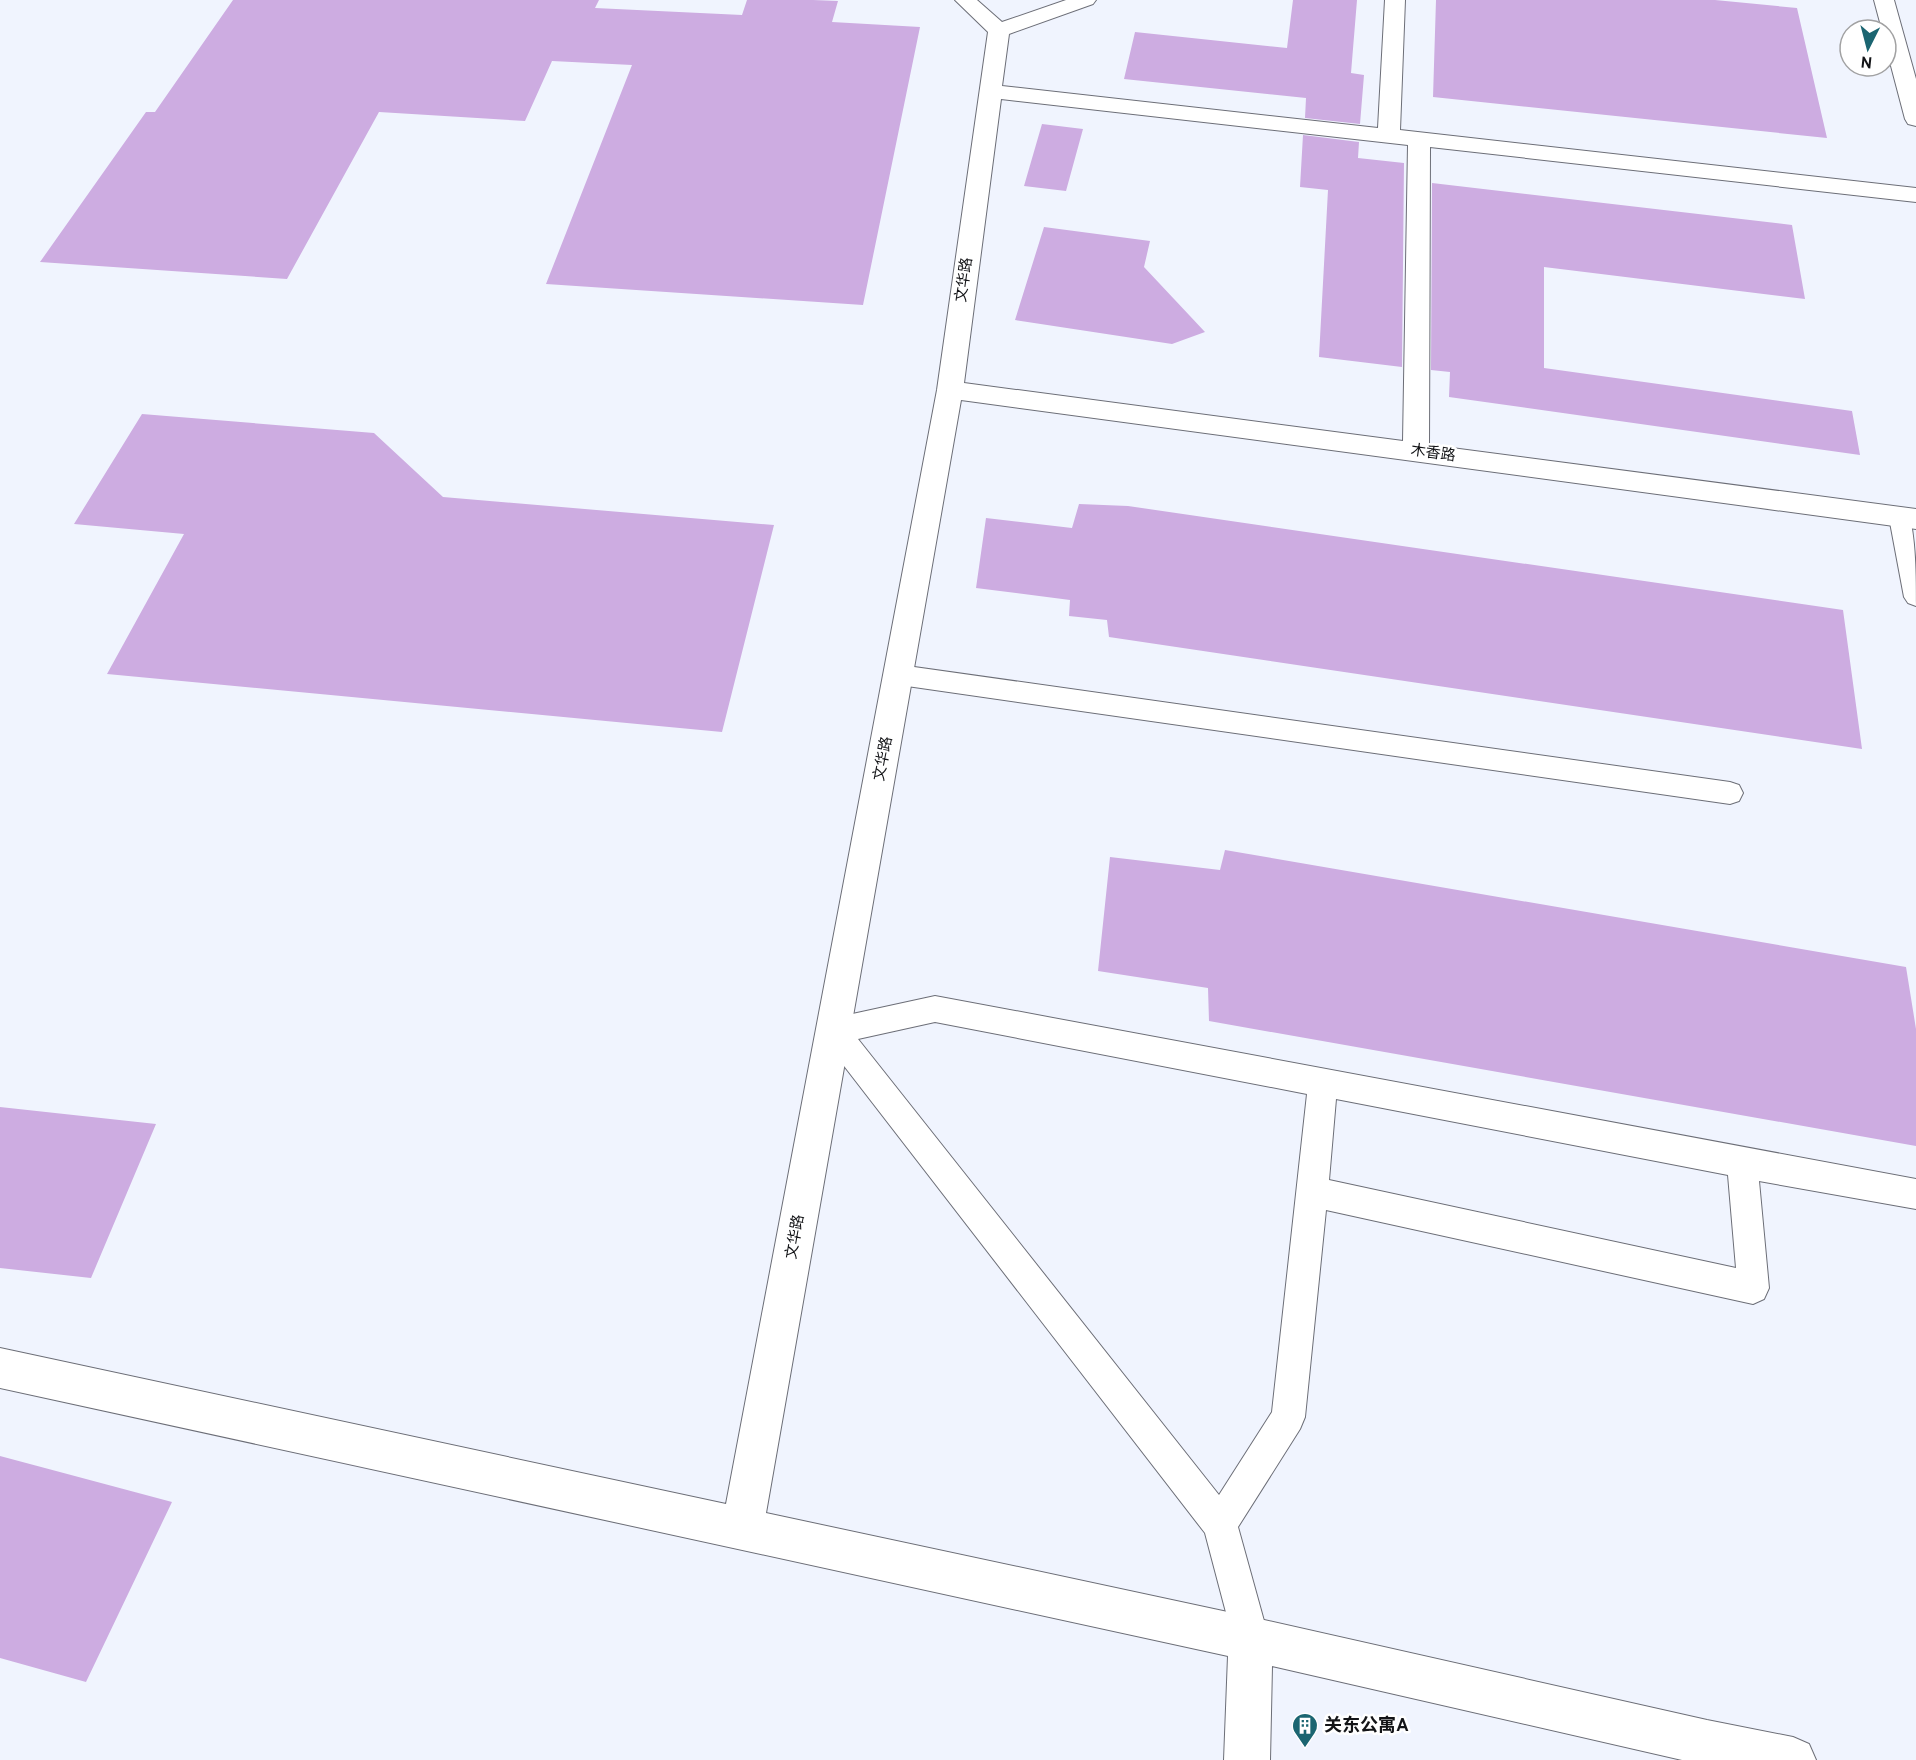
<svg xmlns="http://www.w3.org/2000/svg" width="1916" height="1760" viewBox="0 0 1916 1760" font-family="Overpass,'Noto Sans SC',sans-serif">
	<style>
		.building { fill: #cdace1 }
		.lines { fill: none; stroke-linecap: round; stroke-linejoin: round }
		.lane-casing { stroke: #6c6e77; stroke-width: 2 }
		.street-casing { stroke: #6c6e77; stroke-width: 2 }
		.secondary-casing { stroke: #6c6e77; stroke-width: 2 }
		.lane { fill: #fff; fill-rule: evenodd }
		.street { fill: #fff; fill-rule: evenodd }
		.secondary { fill: #fff; fill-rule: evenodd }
		.labels { text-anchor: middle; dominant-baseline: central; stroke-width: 5; stroke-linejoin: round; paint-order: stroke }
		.street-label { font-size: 15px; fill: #131417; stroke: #fff }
		.near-poi-label { font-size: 18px; font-weight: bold; fill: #131417; stroke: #fff; text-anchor: start }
	</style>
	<rect width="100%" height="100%" fill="#f0f4fe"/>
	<path class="building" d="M233,0H599L595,8L742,15L747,0H813L838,1L832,22L920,27L863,305L546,284L632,65L552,61L525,121L379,112L287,279L40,262L146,112H155Z
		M1293,0H1357L1351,73L1364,75L1360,124L1305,118L1306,98L1124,79L1135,32L1287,48Z
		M1436,0H1715L1797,8L1827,138L1433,97Z
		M1042,124L1083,129L1066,191L1024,186Z
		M1303,135L1359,142L1358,158L1404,163L1402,367L1319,357L1328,190L1300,187Z
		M1432,183L1792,225L1805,299L1544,267V368L1852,411L1860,455L1449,397L1450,372L1431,370Z
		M1044,227L1150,241L1144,267L1205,332L1172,344L1015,320Z
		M142,414L374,433L443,497L774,525L722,732L107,674L184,534L74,524Z
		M1079,504L1128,506L1843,610L1862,749L1109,637L1107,620L1069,616L1070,600L976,588L986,518L1072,528Z
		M1225,850L1906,967L1916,1029V1146L1209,1021L1208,988L1098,971L1110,857L1220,870Z
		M0,1107L156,1124L91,1278L0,1268Z
		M0,1456L172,1502L86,1682L0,1658Z"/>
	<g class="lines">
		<defs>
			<path id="lane" d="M1900,509L1908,511C1916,537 1916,577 1916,606L1908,603L1904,597L1889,517L1892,511Z
				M900,665L1730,782L1739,785L1743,793L1739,801L1730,804L900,685L891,682L888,675L891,668Z
				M935,996L1916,1179V1209L1759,1181L1769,1288L1764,1299L1753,1304L1326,1210L1305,1417L1300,1429L1238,1527L1269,1639L1264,1652L1251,1657L1238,1652L1233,1639L1205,1533L824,1040L820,1031L824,1022L834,1018ZM935,1022L1307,1094L1272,1412L1219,1495L858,1039ZM1336,1099L1728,1175L1736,1268L1329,1180Z"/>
			<path id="street" d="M955,0H977L1002,22L1066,0H1096L1093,4L1009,34L1002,86L1378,128L1385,0H1405L1400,130L1916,188V202L1430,147L1429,445L1916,509V529L961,400L766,1513L1251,1617L1707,1720L1793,1737L1809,1744L1816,1760H1682L1272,1666L1270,1760H1224L1228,1656L0,1388V1348L726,1504L937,390L988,32ZM1001,99L1408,145L1403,441L964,383Z"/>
			<path id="secondary" d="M1874,0H1894L1916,79V126L1908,124L1905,119L1886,47V30H1882Z"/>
		</defs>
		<use href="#lane" class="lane-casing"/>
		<use href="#street" class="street-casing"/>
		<use href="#secondary" class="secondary-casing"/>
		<use href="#lane" class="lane"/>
		<use href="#street" class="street"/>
		<use href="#secondary" class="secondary"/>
	</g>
	<defs>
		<symbol id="building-pin" viewBox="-11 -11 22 30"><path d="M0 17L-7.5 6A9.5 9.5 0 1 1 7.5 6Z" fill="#1b6571" stroke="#fff"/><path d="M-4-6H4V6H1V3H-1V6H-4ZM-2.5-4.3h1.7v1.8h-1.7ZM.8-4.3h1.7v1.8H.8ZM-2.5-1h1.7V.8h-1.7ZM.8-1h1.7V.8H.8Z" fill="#fff"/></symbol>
	</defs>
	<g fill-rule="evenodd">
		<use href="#building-pin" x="1290" y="1711" width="30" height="40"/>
	</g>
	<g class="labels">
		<g class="street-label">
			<text transform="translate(965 280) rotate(-82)">文华路</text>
			<text transform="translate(1433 454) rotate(8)">木香路</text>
			<text transform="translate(884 759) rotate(-79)">文华路</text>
			<text transform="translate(796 1237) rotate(-80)">文华路</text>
		</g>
		<g class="near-poi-label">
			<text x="1324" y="1726">关东公寓A</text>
		</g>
	</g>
	<g transform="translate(1868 48) rotate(186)"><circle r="28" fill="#ffffff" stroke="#a1a1a2" stroke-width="1.5"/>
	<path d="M0-4.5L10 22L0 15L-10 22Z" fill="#1b6571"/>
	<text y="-9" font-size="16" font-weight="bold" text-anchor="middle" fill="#131417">N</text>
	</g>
</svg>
